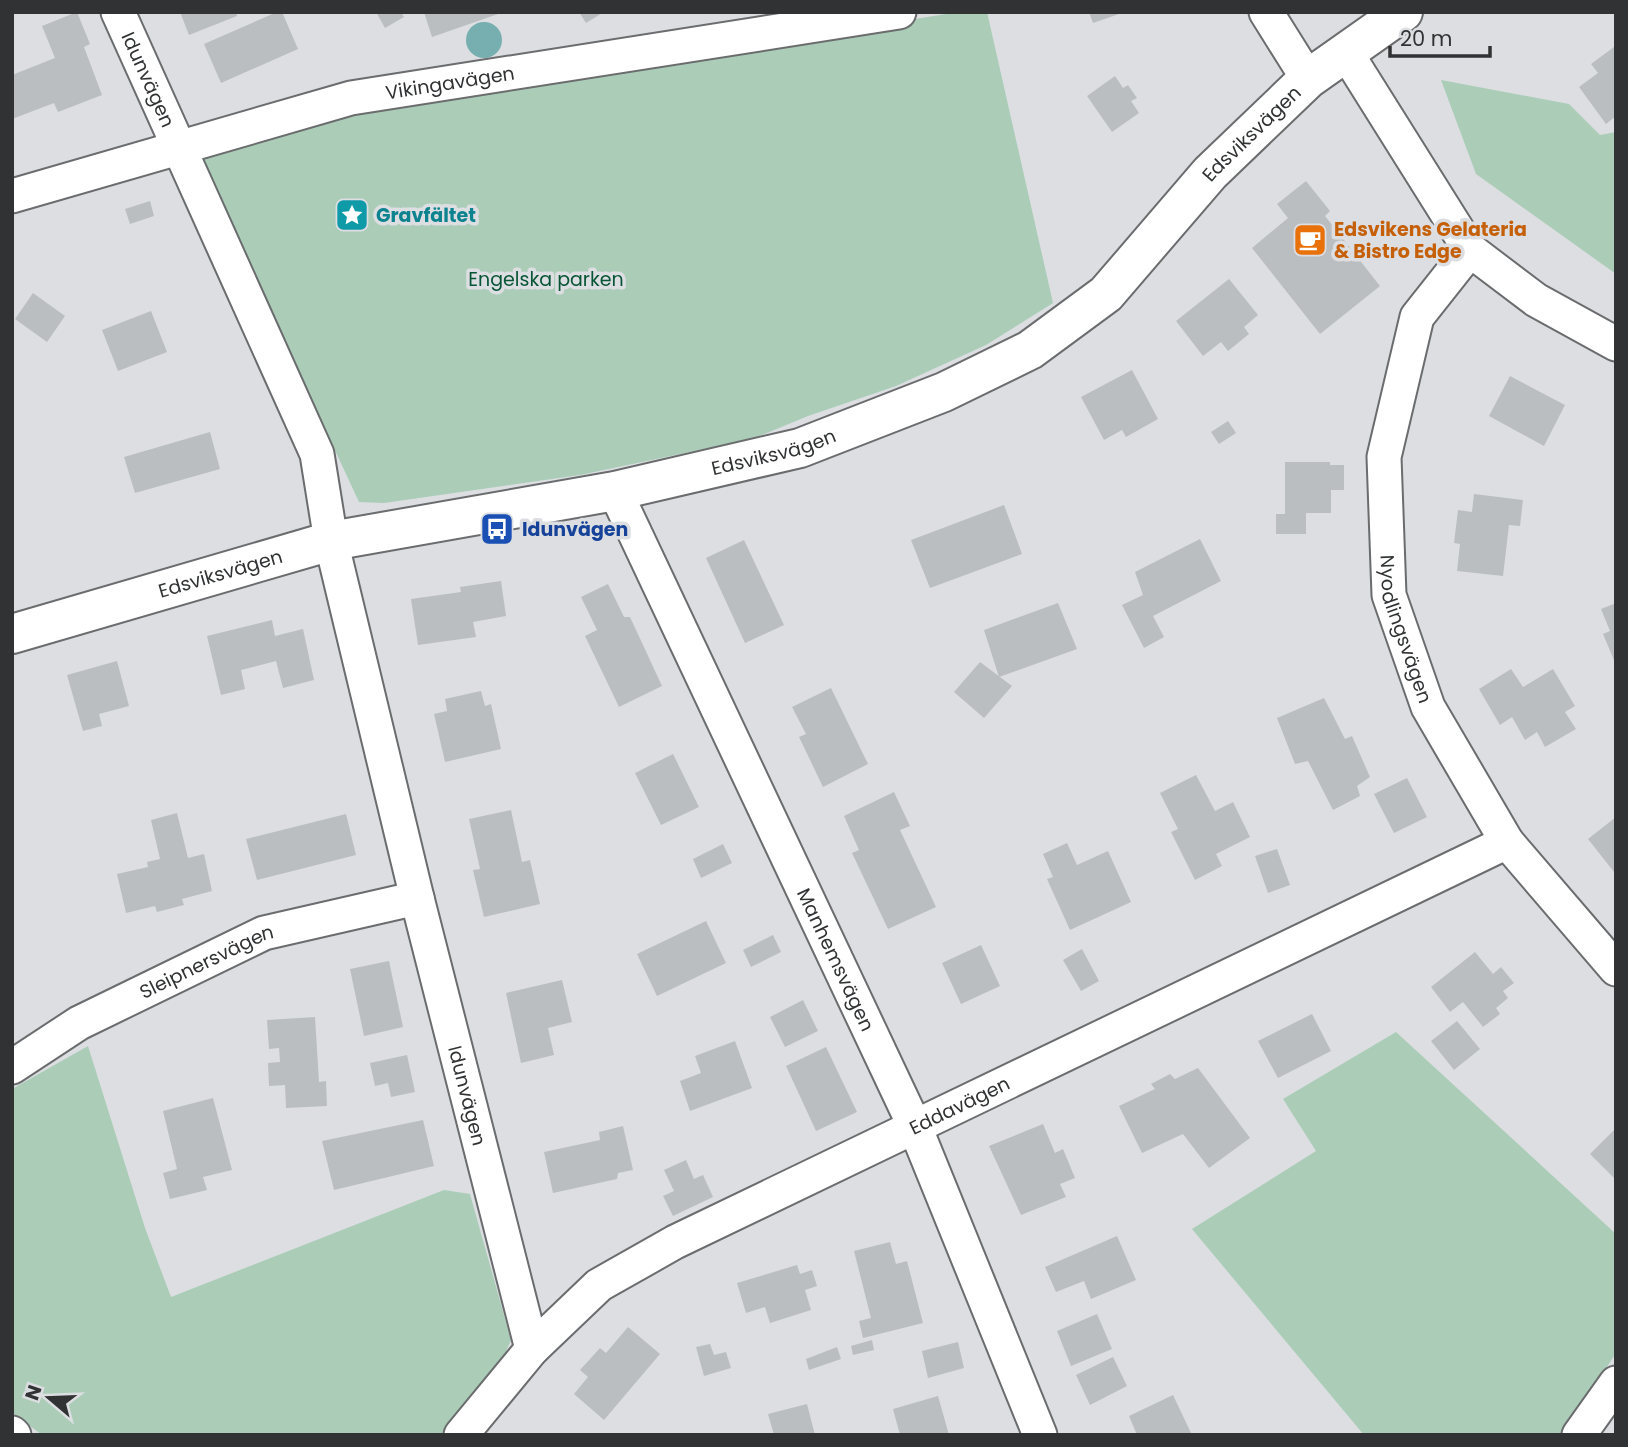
<svg xmlns="http://www.w3.org/2000/svg" width="1628" height="1447" viewBox="0 0 1628 1447" font-family="Poppins,sans-serif">
	<style>
		.green { fill: #abcdb8 }
		.water { fill: #77afb1 }
		.building { fill: #bbbec0 }
		.lines { fill: none; stroke-linecap: round; stroke-linejoin: round }
		.minor-casing { stroke: #6a6c6e; stroke-width: 37 }
		.tertiary-casing { stroke: #6a6c6e; stroke-width: 42 }
		.minor { stroke: #fff; stroke-width: 33 }
		.tertiary { stroke: #fff; stroke-width: 38 }
		.labels { text-anchor: middle; dominant-baseline: central; stroke-width: 7; stroke-linejoin: round; paint-order: stroke }
		.street-label { font-size: 19px; fill: #313233; stroke: #dcdee1 }
		.culture-label { font-size: 19px; font-weight: bold; fill: #0d838f; stroke: #dcdee1; text-anchor: start }
		.food-label { font-size: 19px; font-weight: bold; fill: #c56008; stroke: #dcdee1; text-anchor: start }
		.park-label { font-size: 19px; fill: #075535; stroke: #dcdee1 }
		.transit-label { font-size: 19px; font-weight: bold; fill: #164399; stroke: #dcdee1; text-anchor: start }
	</style>
	<rect width="100%" height="100%" fill="#dcdee1"/>
	<path class="green" d="M987,12L1053,303L986,345L896,386L808,416L752,439L580,475L384,503L359,502L201,162L208,149L398,102L946,14Z
		M1441,80L1569,104L1600,135L1616,132V274L1476,174Z
		M1396,1032L1616,1234V1353L1562,1435H1364L1192,1229L1316,1151L1283,1099Z
		M88,1046L145,1228L171,1297L444,1190L470,1194L511,1340L491,1387L448,1435H42L12,1412V1089Z"/>
	<path class="water" d="M466 40a18 18 0 1 1 36 0a18 18 0 1 1-36 0Z"/>
	<path class="building" d="M77,12L90,44L84,47L102,95L58,112L54,103L12,119V75L55,58L42,26Z
		M180,12H236L237,16L189,35Z
		M277,12H282L298,49L221,83L204,44Z
		M376,12H401L404,17L385,28Z
		M424,12H501V13L432,37Z
		M579,12H604L586,23Z
		M1089,12H1122V13L1093,23Z
		M1614,47L1616,116L1606,124L1579,87L1598,73L1591,64Z
		M1115,76L1123,88L1128,85L1137,98L1131,101L1139,113L1112,132L1087,96Z
		M1306,181L1330,211L1325,216L1380,286L1320,334L1252,248L1288,218L1277,204Z
		M150,201L154,216L130,224L125,209Z
		M1229,279L1258,315L1244,327L1249,334L1228,351L1221,342L1203,356L1176,321Z
		M33,293L65,316L47,342L15,319Z
		M151,311L167,352L118,371L102,330Z
		M1132,370L1158,419L1126,437L1122,430L1104,440L1081,397Z
		M1510,376L1565,405L1544,446L1489,416Z
		M1228,421L1236,433L1219,444L1211,432Z
		M210,432L220,469L135,493L124,457Z
		M1285,462H1330V465H1344V490H1331V513H1306V534H1276V514H1285Z
		M1474,494L1523,500L1520,526L1509,525L1503,576L1457,571L1460,544L1454,543L1458,510L1472,512Z
		M1004,505L1022,554L930,588L911,540Z
		M1200,539L1221,581L1153,616L1164,637L1144,648L1122,605L1143,595L1135,572Z
		M744,540L784,625L745,643L706,558Z
		M501,581L506,616L473,622L476,637L418,645L411,599L461,592L460,587Z
		M608,584L624,617H630L662,686L619,707L585,636L597,630L581,597Z
		M1058,603L1077,649L999,677L984,630Z
		M1616,603V665L1603,634L1610,631L1601,609Z
		M272,620L275,636L303,629L314,680L283,688L276,661L241,670L245,689L221,695L207,636Z
		M117,661L129,706L99,714L102,726L83,731L67,675Z
		M980,662L1012,686L984,718L954,692Z
		M1511,669L1523,687L1553,669L1575,706L1565,712L1576,729L1545,747L1537,732L1525,740L1512,717L1500,725L1479,689Z
		M831,688L868,764L823,787L799,737L806,734L792,707Z
		M481,691L485,706L491,704L501,749L445,762L434,714L447,711L445,699Z
		M1324,698L1345,739L1352,736L1370,777L1357,786L1360,796L1333,810L1308,761L1295,764L1277,718Z
		M673,754L699,807L661,825L635,773Z
		M1196,775L1215,811L1233,802L1250,837L1216,854L1222,866L1195,880L1171,832L1178,829L1160,793Z
		M1407,778L1427,817L1394,833L1374,794Z
		M894,792L910,826L900,830L936,907L888,929L852,853L859,850L844,816Z
		M511,810L522,862L530,860L540,904L484,917L473,870L480,869L469,819Z
		M177,813L188,858L204,854L212,891L182,899L184,905L157,912L155,906L126,913L117,874L148,867L147,862L160,859L151,820Z
		M346,814L356,855L257,880L246,839Z
		M1616,817V871L1614,872L1588,839Z
		M1067,843L1077,865L1108,851L1131,902L1070,930L1047,879L1053,877L1043,854Z
		M723,844L732,863L701,878L693,859Z
		M1277,849L1290,885L1268,893L1255,856Z
		M706,921L726,963L657,996L637,954Z
		M773,935L781,952L751,967L743,950Z
		M981,945L1000,986L961,1004L942,963Z
		M1082,949L1099,981L1081,991L1063,960Z
		M1475,952L1493,974L1501,967L1514,983L1503,991L1508,998L1496,1008L1500,1014L1483,1027L1463,1002L1450,1012L1431,987Z
		M389,961L403,1027L364,1036L350,969Z
		M562,980L572,1022L548,1028L554,1055L521,1063L506,993Z
		M803,1000L818,1031L785,1047L770,1017Z
		M1312,1014L1331,1051L1278,1078L1258,1041Z
		M315,1017L319,1082L326,1081L327,1106L286,1108L285,1085L269,1086L268,1063L280,1062L279,1048L269,1049L267,1020Z
		M1457,1021L1480,1049L1454,1070L1431,1041Z
		M735,1041L752,1088L690,1111L680,1081L701,1073L695,1056Z
		M826,1047L857,1112L816,1131L786,1066Z
		M407,1055L415,1092L391,1097L388,1083L375,1086L370,1063Z
		M1198,1068L1250,1138L1209,1168L1183,1134L1142,1153L1119,1106L1155,1089L1151,1084L1170,1074L1175,1079Z
		M213,1098L232,1170L203,1177L207,1190L170,1199L163,1173L177,1169L163,1111Z
		M423,1120L434,1166L334,1190L322,1141Z
		M1043,1124L1055,1153L1063,1149L1075,1178L1060,1184L1066,1197L1021,1215L989,1146Z
		M623,1126L633,1170L618,1173L617,1179L553,1193L544,1152L600,1140L599,1132Z
		M1616,1128V1180L1590,1154Z
		M686,1160L694,1179L703,1175L713,1197L673,1216L663,1196L674,1191L664,1170Z
		M1117,1236L1136,1280L1091,1299L1084,1281L1056,1292L1045,1267Z
		M890,1242L896,1264L907,1261L923,1323L863,1338L859,1321L871,1318L854,1251Z
		M797,1265L800,1274L812,1270L817,1286L805,1290L811,1310L770,1323L765,1307L746,1313L737,1283Z
		M1097,1314L1112,1349L1071,1366L1057,1331Z
		M628,1327L660,1354L604,1420L574,1394L588,1377L580,1370L600,1348L606,1353Z
		M872,1340L874,1350L853,1355L851,1346Z
		M958,1342L964,1368L928,1378L922,1351Z
		M710,1344L714,1355L726,1352L731,1368L704,1376L696,1347Z
		M837,1347L841,1359L809,1370L806,1359Z
		M1113,1357L1127,1386L1090,1405L1076,1375Z
		M1173,1395L1192,1435H1137L1129,1416Z
		M938,1396L949,1435H900L893,1409Z
		M807,1404L815,1435H774L768,1414Z"/>
	<g class="lines">
		<defs>
			<g id="minor">
				<path id="s1" d="M118,12L317,454L331,541L417,898L532,1349"/>
				<path d="M1266,12L1308,79"/>
				<path d="M1347,54L1470,250L1536,300L1616,344"/>
				<path id="s2" d="M12,196L351,98L899,12"/>
				<path id="s3" d="M1470,250L1417,317L1384,457L1389,595L1428,707L1507,842L1616,969"/>
				<path id="s4" d="M615,491L915,1127L1040,1435"/>
				<path id="s5" d="M12,1067L79,1023L264,933L417,898"/>
				<path d="M12,1433L14,1435"/>
				<path id="s6" d="M461,1435L532,1349L599,1285L675,1242L1507,842"/>
				<path d="M1579,1435L1616,1383"/>
			</g>
			<g id="tertiary">
				<path id="s7" d="M12,634L331,541L615,491L800,448L944,392L1030,350L1106,294L1210,173L1308,79L1403,12"/>
			</g>
		</defs>
		<use href="#minor" class="minor-casing"/>
		<use href="#tertiary" class="tertiary-casing"/>
		<use href="#minor" class="minor"/>
		<use href="#tertiary" class="tertiary"/>
	</g>
	<defs>
		<symbol id="sight-square" viewBox="-11 -11 22 22"><rect x="-9" y="-9" width="18" height="18" rx="4" fill="#0f9aa8" stroke="#dcdee1"/><path d="M0-6L1.8-2.2L6-1.7L2.9 1.2L3.7 5.4L0 3.3L-3.7 5.4L-2.9 1.2L-6-1.7L-1.8-2.2Z" fill="#fff"/></symbol>
		<symbol id="cafe-square" viewBox="-11 -11 22 22"><rect x="-9" y="-9" width="18" height="18" rx="4" fill="#e8710a" stroke="#dcdee1"/><path d="M-5.5-4.5H6V0H3Q3 3.5 0 3.5H-2.5Q-5.5 3.5-5.5 0ZM3-3.2v2h1.7v-2ZM-6 4.5H4V6H-6Z" fill="#fff"/></symbol>
		<symbol id="bus-square" viewBox="-11 -11 22 22"><rect x="-9" y="-9" width="18" height="18" rx="4" fill="#1a4fb4" stroke="#dcdee1"/><path d="M-5-6H5V4H4V6H2V4H-2V6H-4V4H-5ZM-3.5-4V0h7V-4ZM-3.5 1.2v1.5H-2V1.2ZM2 1.2v1.5H3.5V1.2Z" fill="#fff"/></symbol>
	</defs>
	<g fill-rule="evenodd">
		<use href="#sight-square" x="333" y="196" width="38" height="38"/>
		<use href="#cafe-square" x="1291" y="221" width="38" height="38"/>
		<use href="#bus-square" x="478" y="510" width="38" height="38"/>
	</g>
	<g class="labels">
		<g class="street-label">
			<text stroke="none"><textPath href="#s1" startOffset="74">Idunvägen</textPath></text>
			<text stroke="none"><textPath href="#s2" startOffset="453">Vikingavägen</textPath></text>
			<text stroke="none"><textPath href="#s7" startOffset="1372">Edsviksvägen</textPath></text>
			<text stroke="none"><textPath href="#s7" startOffset="784">Edsviksvägen</textPath></text>
			<text stroke="none"><textPath href="#s7" startOffset="217">Edsviksvägen</textPath></text>
			<text stroke="none"><textPath href="#s3" startOffset="404">Nyodlingsvägen</textPath></text>
			<text stroke="none"><textPath href="#s4" startOffset="518">Manhemsvägen</textPath></text>
			<text stroke="none"><textPath href="#s5" startOffset="222">Sleipnersvägen</textPath></text>
			<text stroke="none"><textPath href="#s1" startOffset="1144">Idunvägen</textPath></text>
			<text stroke="none"><textPath href="#s6" startOffset="607">Eddavägen</textPath></text>
		</g>
		<g class="culture-label">
			<text x="376" y="215">Gravfältet</text>
		</g>
		<g class="food-label">
			<text x="1334" y="229">Edsvikens Gelateria<tspan x="1334" dy="22">&amp; Bistro Edge</tspan></text>
		</g>
		<g class="park-label">
			<text x="546" y="279">Engelska parken</text>
		</g>
		<g class="transit-label">
			<text x="522" y="529">Idunvägen</text>
		</g>
	</g>
	<rect width="1628" height="1447" fill="none" stroke="#313233" stroke-width="28"/>
	<g transform="translate(49 1398) rotate(289)" stroke="#dcdee1" stroke-width="5" paint-order="stroke">
	<path d="M0-5L12 26L0 18L-12 26Z" fill="#313233"/>
	<text y="-10" font-size="19" font-weight="bold" text-anchor="middle" fill="#313233">N</text>
	</g>
	<path d="M1390 46v10h100v-10" fill="none" stroke="#313233" stroke-width="3.5"/>
	<text x="1400" y="46" font-size="21" fill="#313233" stroke="#dcdee1" stroke-width="5" paint-order="stroke">20 m</text>
</svg>
